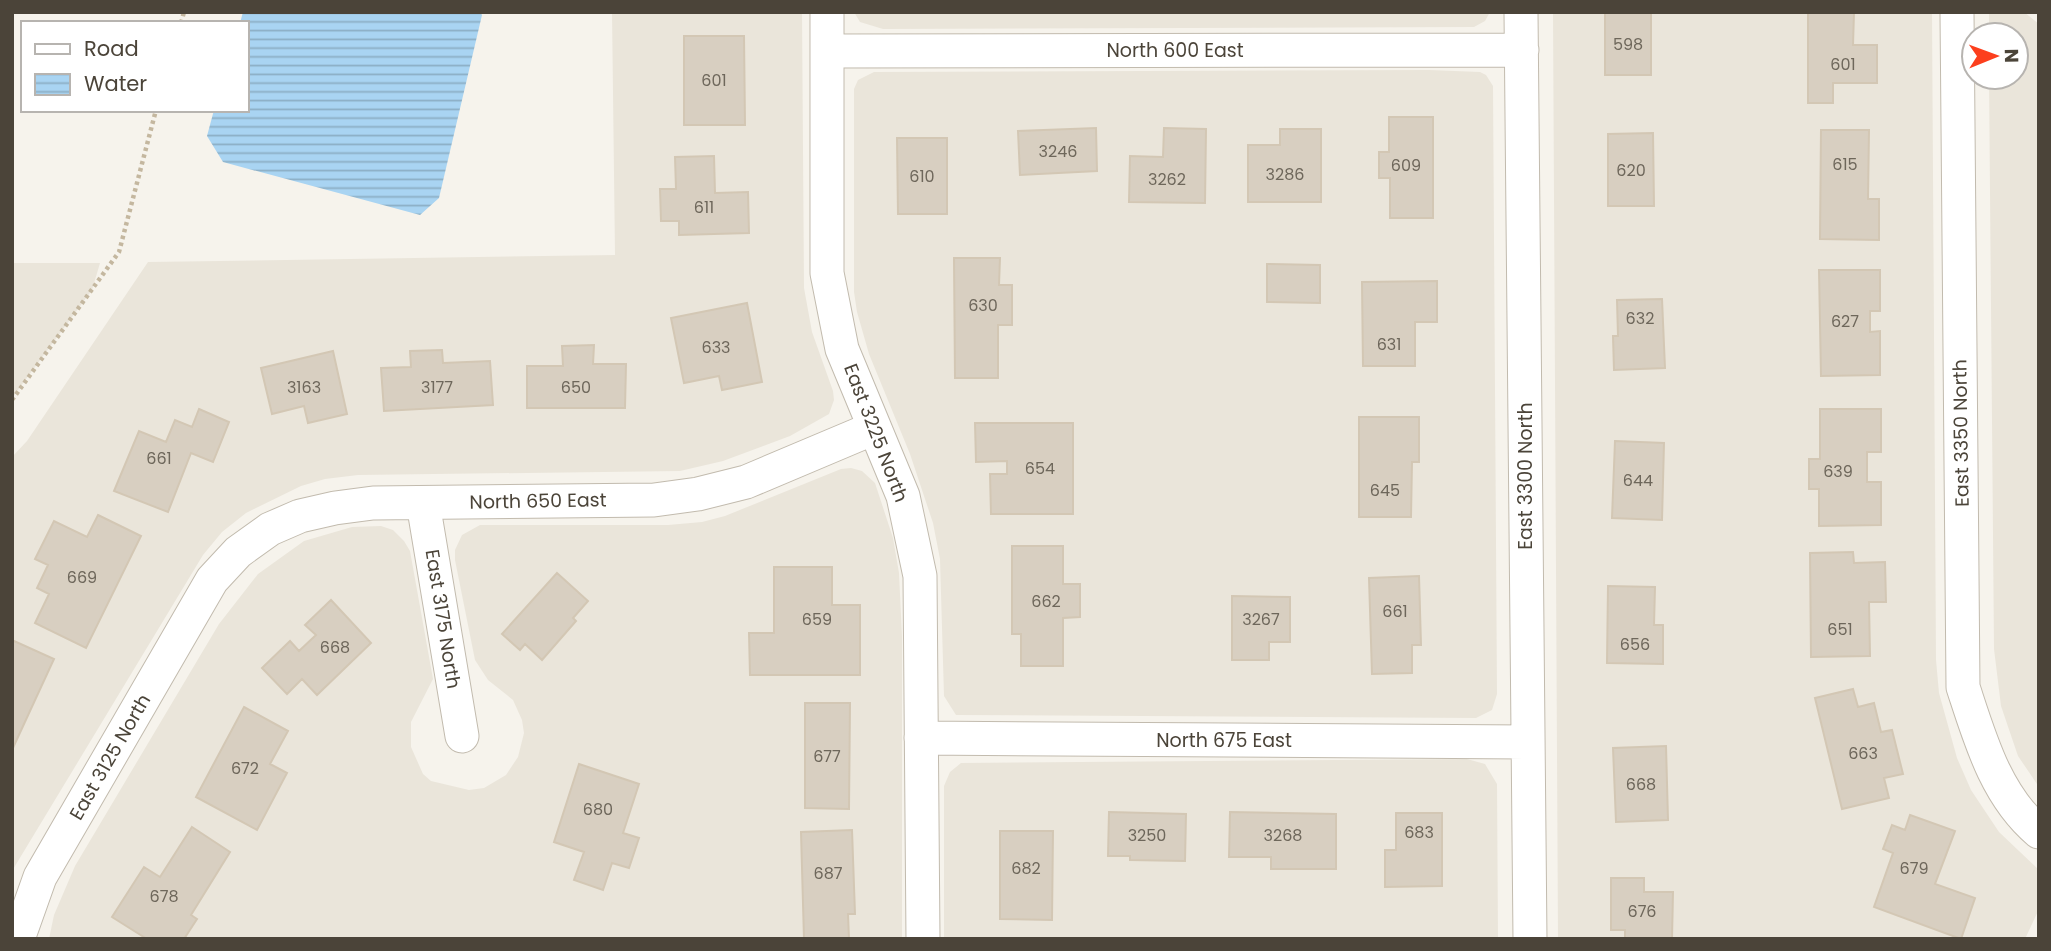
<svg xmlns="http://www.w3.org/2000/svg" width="2051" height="951" viewBox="0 0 2051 951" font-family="Poppins,sans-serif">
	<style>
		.residential { fill: #eae5da }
		.water { fill: url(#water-rules) }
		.building { fill: #d8cfc1; stroke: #d3c7b4; stroke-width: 2 }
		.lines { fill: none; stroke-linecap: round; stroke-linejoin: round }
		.minor-casing { stroke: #c2bbae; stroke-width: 35 }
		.path { stroke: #c4b79f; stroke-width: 4.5; stroke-dasharray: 3.5 3.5; stroke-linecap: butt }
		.minor { stroke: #fff; stroke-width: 33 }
		.labels { text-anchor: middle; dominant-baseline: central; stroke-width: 5; stroke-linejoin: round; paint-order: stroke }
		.number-label { font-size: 16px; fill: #6e675b }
		.street-label { font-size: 19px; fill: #4b4439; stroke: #fff }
	</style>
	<defs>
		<pattern id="water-rules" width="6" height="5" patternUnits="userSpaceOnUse" patternTransform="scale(1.75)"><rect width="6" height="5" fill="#a9d4f2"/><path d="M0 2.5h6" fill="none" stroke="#8caec5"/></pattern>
	</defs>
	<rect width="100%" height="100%" fill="#f6f3ec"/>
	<path class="residential" d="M612,12H802L804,288L812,332L833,391L834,400L829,414L790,436L723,461L680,471L358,475L325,479L301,486L246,513L222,532L203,555L12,871V457L27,441L148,262L615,255Z
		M854,12H1490L1485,21L1474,27L883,29L860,22Z
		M1553,12H1932L1936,660L1939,693L1957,758L1971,790L1999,832L2039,870V909L2025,939H1558Z
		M1989,12H2024L2039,24V787L2018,756L2001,706L1994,649L1989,77H2016V35H1989Z
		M1429,70L1480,72L1486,75L1493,86L1497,694L1492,710L1476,718L956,715L944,696L940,559L933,523L910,454L869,354L857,312L854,292V89L858,80L874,72Z
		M12,263H100L92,290L12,398Z
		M851,468L862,471L875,483L893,538L899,573L902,637V939H49L54,915L75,866L219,624L258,574L304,541L352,527L381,526L393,530L404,541L410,551L433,679L411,722V747L423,774L431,781L469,790L484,788L506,775L518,757L524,733L522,720L513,700L488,680L475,660L455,560V550L462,535L480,525H668L702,522L725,516L841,469Z
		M1467,759L1485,764L1497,784L1498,939H944V786L950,772L961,763Z"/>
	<path class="water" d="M243,12H480L482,15L439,198L420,215L223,162L207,136L214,110H247V23H240Z"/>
	<path class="building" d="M1605,12H1651V75H1605Z
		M1808,12H1854L1853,45H1877V83H1833V103H1808Z
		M684,36H744L745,125H684Z
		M1389,117H1433V218H1390V178H1379V152H1389Z
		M1096,128L1097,171L1020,175L1018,131Z
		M1164,128L1206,129L1205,203L1129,202L1130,156L1163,157Z
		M1280,129H1321V202H1248V145H1280Z
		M1821,130H1869L1868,199H1879V240L1820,239Z
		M1653,133L1654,206H1608V134Z
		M897,138H947V214H898Z
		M714,156L715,193L748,192L749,233L679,235V221H661L660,189H676L675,157Z
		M954,258H1000L999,285H1012V325H998V378H955Z
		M1267,264L1320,265V303L1267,302Z
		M1819,270H1880V311H1870V332L1880,331V375L1821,376Z
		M1437,281V322H1415V366H1363L1362,282Z
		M1662,299L1665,368L1614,370L1613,336H1618L1617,300Z
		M747,303L762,382L722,390L719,376L684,383L671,318Z
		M594,345L593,364H626L625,408H527V366H563L562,346Z
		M442,350L443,363L490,361L493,405L384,411L381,368L411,367L410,351Z
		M333,351L347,414L308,423L304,406L272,414L261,368Z
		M199,409L229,422L213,462L191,453L168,512L114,491L139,431L166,442L175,420L192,427Z
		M1820,409H1881V452H1867V482H1881V525L1819,526V489H1809V459H1820Z
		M1359,417H1419V462H1412L1411,517H1359Z
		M975,423H1073V514H991L990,474H1007V461L976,462Z
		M1615,441L1664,443L1662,520L1612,518Z
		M98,515L141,536L86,648L35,623L49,594L37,588L48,565L35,559L54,521L87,537Z
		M1012,546H1063V584H1080V617L1063,618V666H1021V634H1012Z
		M1853,552L1854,563L1885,562L1886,602H1869L1870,656L1811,657L1810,553Z
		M774,567H832V605H860V675H750L749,633H774Z
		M557,573L588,601L573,618L576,621L542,660L525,644L520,650L502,634Z
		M1419,576L1421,645H1412V673L1372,674L1369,578Z
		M1608,586L1655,587L1654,625H1663V664L1607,663Z
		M1232,596L1290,597V642H1269V660H1232Z
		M331,600L371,643L317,695L302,679L287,694L262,668L290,641L299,651L316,635L305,625Z
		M14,641L54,659L12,750V644Z
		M1853,689L1858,707L1874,703L1881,732L1892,730L1903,774L1884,778L1889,798L1842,809L1815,698Z
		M805,703H850L849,809L805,808Z
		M244,707L288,731L270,764L287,773L257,830L196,797Z
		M1666,746L1668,820L1616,822L1613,748Z
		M579,764L639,784L623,833L639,838L629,868L612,863L603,890L574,880L584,852L554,842Z
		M1109,812L1186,814L1185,861L1130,860V856H1108Z
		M1230,812L1336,814V869H1271V857H1229Z
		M1396,813H1442V886L1385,887V850H1396Z
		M1910,815L1955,831L1935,884L1975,898L1961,939L1874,907L1893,853L1883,849L1892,825L1905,830Z
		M192,827L230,852L191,915L197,919L184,939H147L112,917L144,867L160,877Z
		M852,830L855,914H848L849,939H804L801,832Z
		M1000,831H1053L1052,920L1000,919Z
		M1611,878H1644V892H1673L1672,939H1625V930H1611Z"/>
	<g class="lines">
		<defs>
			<path id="minor" d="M827,12V273L842,349L903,496L920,576L923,939
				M1521,12L1530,939
				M1957,12L1963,687C1980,739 1996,796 2039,832
				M827,51L1522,50
				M423,503L462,736
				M921,738L1527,742
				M18,939L40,877L212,580L238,552L270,529L300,516L335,508L373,503L654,500L698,494L746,482L874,428"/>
		</defs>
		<use href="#minor" class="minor-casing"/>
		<path class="path" d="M181,23L184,12
			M12,400L119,252L156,110"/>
		<use href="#minor" class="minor"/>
	</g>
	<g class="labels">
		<g class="number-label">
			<text x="1628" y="44">598</text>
			<text x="1843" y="64">601</text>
			<text x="714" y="80">601</text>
			<text x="1058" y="151">3246</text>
			<text x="1845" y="164">615</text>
			<text x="1406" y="165">609</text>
			<text x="1631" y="170">620</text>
			<text x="1285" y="174">3286</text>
			<text x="922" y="176">610</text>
			<text x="1167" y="179">3262</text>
			<text x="704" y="207">611</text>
			<text x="983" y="305">630</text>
			<text x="1640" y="318">632</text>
			<text x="1845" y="321">627</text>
			<text x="1389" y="344">631</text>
			<text x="716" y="347">633</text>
			<text x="304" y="387">3163</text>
			<text x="437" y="387">3177</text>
			<text x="576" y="387">650</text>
			<text x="159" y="458">661</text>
			<text x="1040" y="468">654</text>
			<text x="1838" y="471">639</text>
			<text x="1638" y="480">644</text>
			<text x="1385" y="490">645</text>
			<text x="82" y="577">669</text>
			<text x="1046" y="601">662</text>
			<text x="1395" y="611">661</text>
			<text x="817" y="619">659</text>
			<text x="1261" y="619">3267</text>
			<text x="1840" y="629">651</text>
			<text x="1635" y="644">656</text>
			<text x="335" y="647">668</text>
			<text x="1863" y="753">663</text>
			<text x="827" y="756">677</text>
			<text x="245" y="768">672</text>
			<text x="1641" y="784">668</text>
			<text x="598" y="809">680</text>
			<text x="1419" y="832">683</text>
			<text x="1147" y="835">3250</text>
			<text x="1283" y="835">3268</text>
			<text x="1026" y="868">682</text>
			<text x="1914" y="868">679</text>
			<text x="828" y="873">687</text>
			<text x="164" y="896">678</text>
			<text x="1642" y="911">676</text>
		</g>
		<g class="street-label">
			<text x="1175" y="50">North 600 East</text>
			<text transform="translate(876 433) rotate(69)">East 3225 North</text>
			<text transform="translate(1961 433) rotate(-91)">East 3350 North</text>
			<text transform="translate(1525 476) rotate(-90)">East 3300 North</text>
			<text transform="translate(538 501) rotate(-1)">North 650 East</text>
			<text transform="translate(443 619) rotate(81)">East 3175 North</text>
			<text x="1224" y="740">North 675 East</text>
			<text transform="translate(110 757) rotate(-60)">East 3125 North</text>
		</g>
	</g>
	<rect width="2051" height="951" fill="none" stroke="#4b4439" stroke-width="28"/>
	<rect x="21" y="21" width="228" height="91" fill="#ffffff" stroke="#b7b4b0" stroke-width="2"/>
	<rect x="35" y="44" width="35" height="10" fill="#ffffff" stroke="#b7b4b0" stroke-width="2"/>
	<text x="84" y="56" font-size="21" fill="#4b4439">Road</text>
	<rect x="35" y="74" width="35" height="21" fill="url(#water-rules)" stroke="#b7b4b0" stroke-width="2"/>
	<text x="84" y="91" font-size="21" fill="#4b4439">Water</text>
	<g transform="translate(1995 56) rotate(89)"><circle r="33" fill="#ffffff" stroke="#b7b4b0" stroke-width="2"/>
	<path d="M0-5L12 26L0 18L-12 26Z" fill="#fc3f1d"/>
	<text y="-10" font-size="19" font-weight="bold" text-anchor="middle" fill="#4b4439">N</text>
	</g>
</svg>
